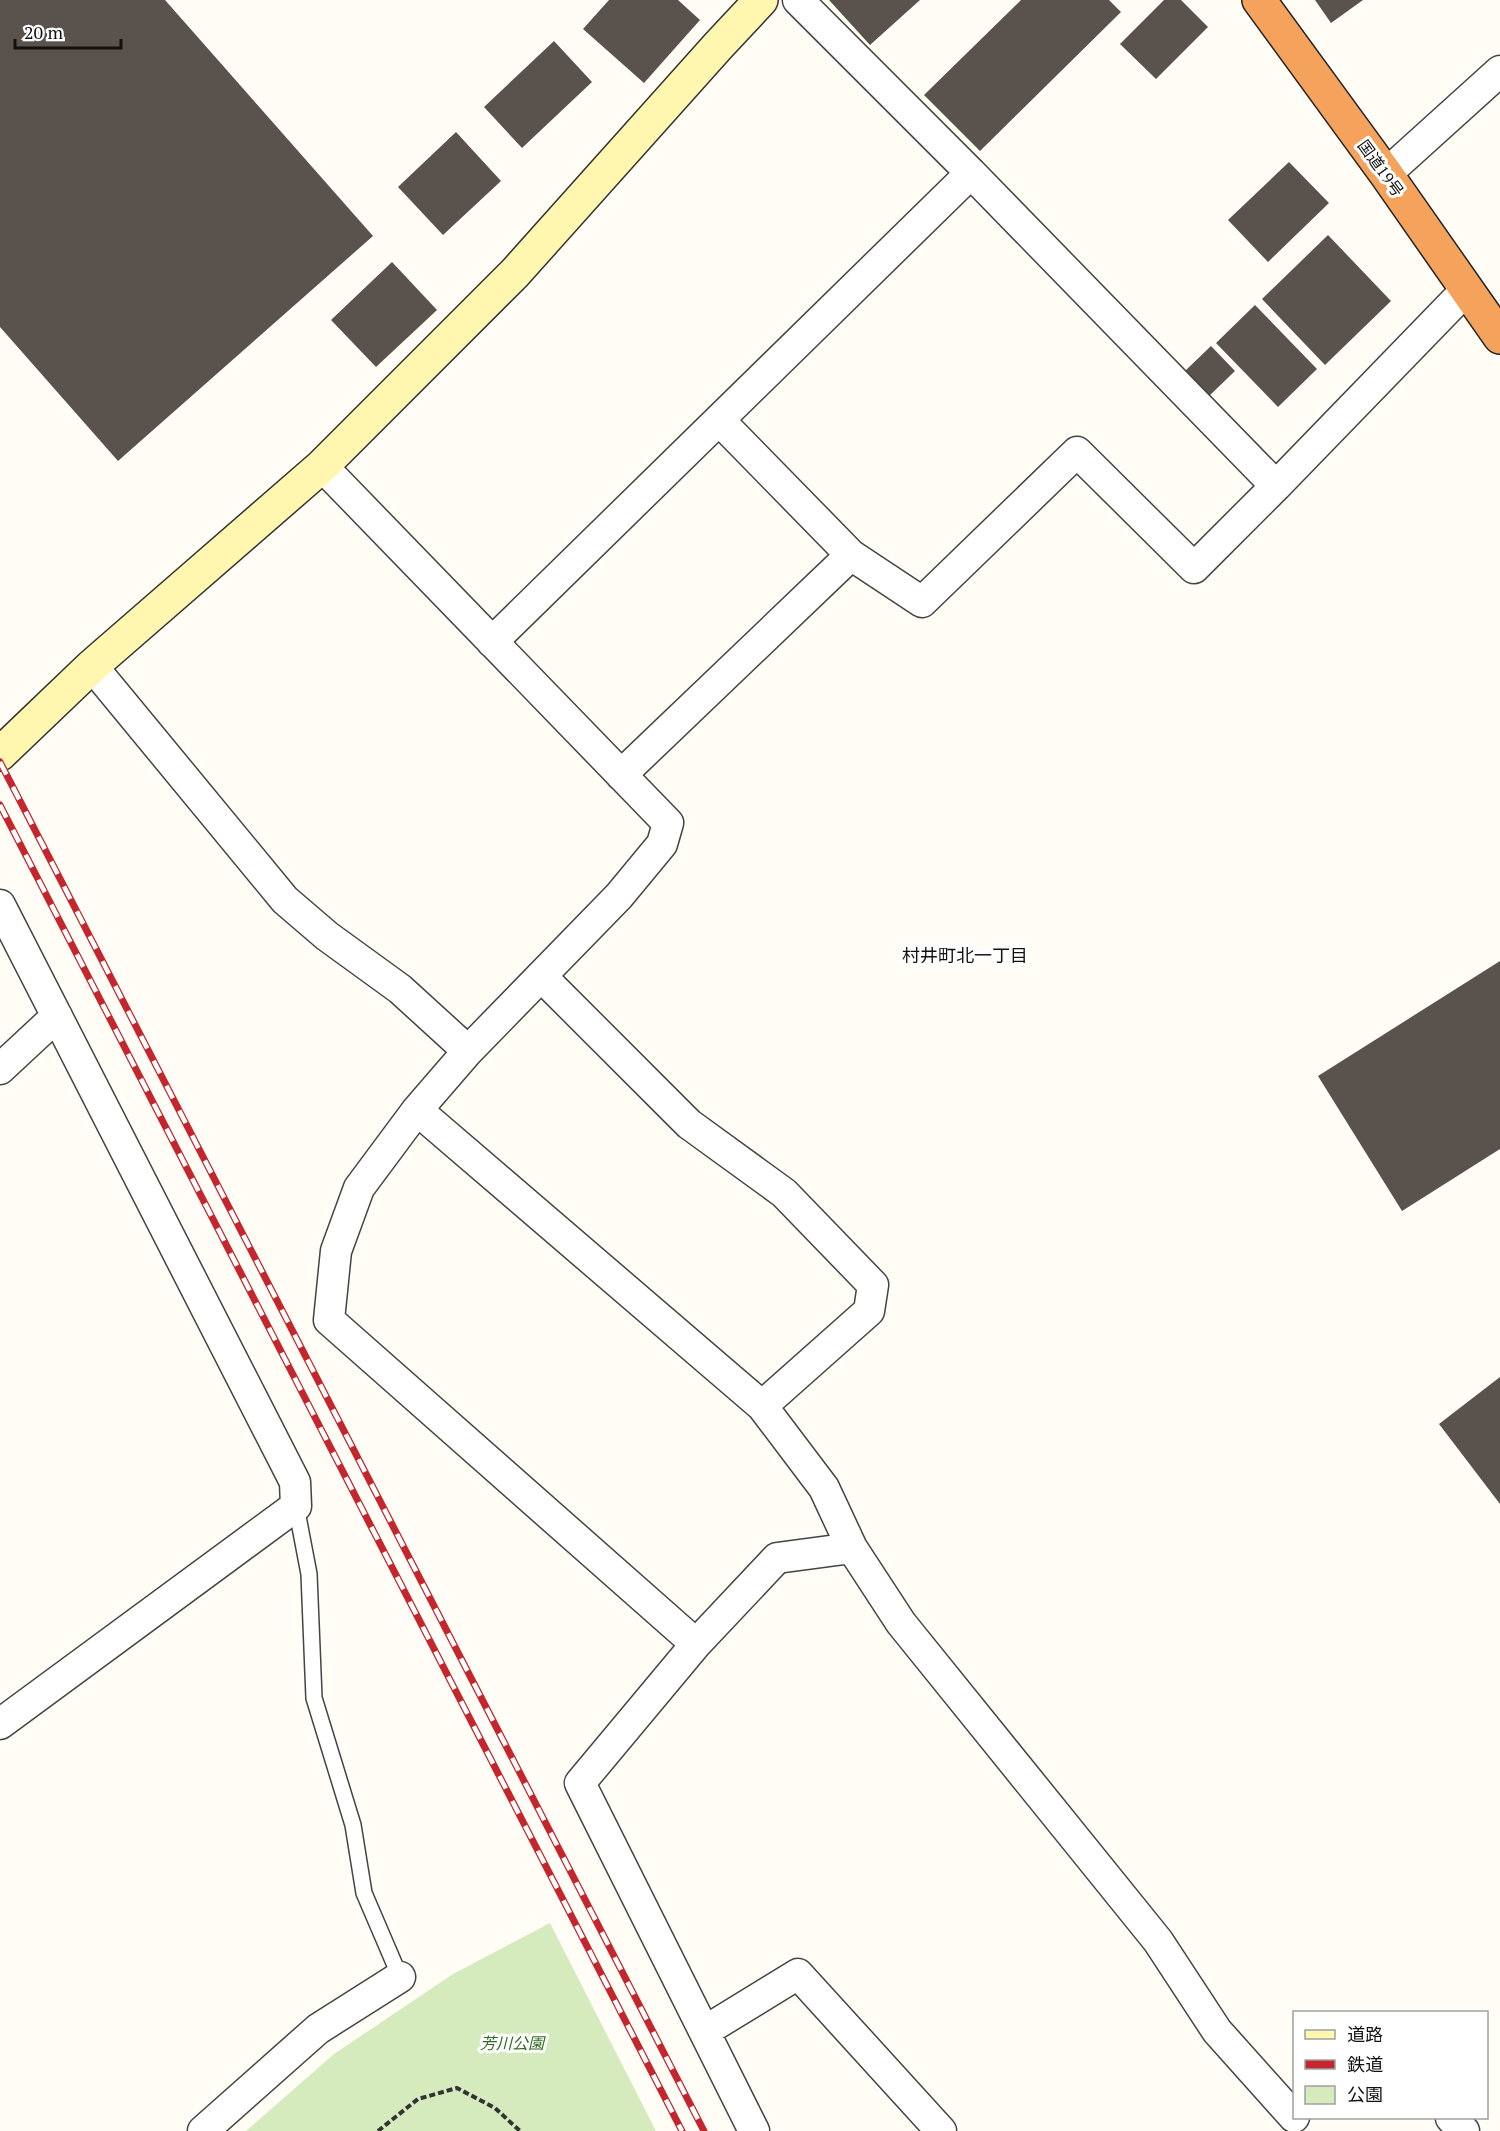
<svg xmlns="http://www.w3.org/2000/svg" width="1500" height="2131" viewBox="0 0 1500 2131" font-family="'PT Serif','Noto Sans JP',serif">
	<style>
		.green { fill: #d5ebbd }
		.building { fill: #5a524d }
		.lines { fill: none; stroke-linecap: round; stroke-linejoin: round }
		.lane-casing { stroke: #444; stroke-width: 18 }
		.street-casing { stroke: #444; stroke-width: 33 }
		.secondary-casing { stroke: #333; stroke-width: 36 }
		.highway-casing { stroke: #222; stroke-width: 36 }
		.path { stroke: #333; stroke-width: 4; stroke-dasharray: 6 3; stroke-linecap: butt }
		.lane { stroke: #fff; stroke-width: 15 }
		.street { stroke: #fff; stroke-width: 30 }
		.secondary { stroke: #fff6b0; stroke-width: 33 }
		.highway { stroke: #f5a25d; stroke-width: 33 }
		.rail-casing { stroke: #c4262e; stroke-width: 7 }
		.rail { stroke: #fff; stroke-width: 4.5; stroke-dasharray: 14; stroke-linecap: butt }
		.labels { text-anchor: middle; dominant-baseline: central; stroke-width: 6; stroke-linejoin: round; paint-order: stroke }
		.street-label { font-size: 16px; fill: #111; stroke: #fff }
		.park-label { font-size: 16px; font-style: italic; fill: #2f6b1f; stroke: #fff }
		.neighbourhood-label { font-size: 18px; fill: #111; stroke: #fff }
	</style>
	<rect width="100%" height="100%" fill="#fffdf5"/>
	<path class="green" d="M550,1923L656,2131H246L334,2054L453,1974Z"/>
	<path class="building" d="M0,0H165L373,236L118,461L0,327Z
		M609,0H678L700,20L644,83L583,29Z
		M829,0H920L870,45Z
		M1021,0H1109L1121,12L980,151L924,95Z
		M1164,0H1181L1208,27L1156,79L1120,44Z
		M1315,0H1363L1331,23Z
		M554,41L592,82L522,148L484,107Z
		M456,132L501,181L443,235L398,187Z
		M1289,162L1329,203L1268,262L1228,220Z
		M1328,235L1391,301L1325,365L1262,299Z
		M392,262L437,310L376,367L331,320Z
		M1255,305L1317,369L1278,407L1216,343Z
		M1211,346L1235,371L1209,396L1185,371Z
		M1500,961V1149L1402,1211L1318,1076Z
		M1500,1377V1504L1439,1424Z"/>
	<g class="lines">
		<defs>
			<path id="lane" d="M296,1506L309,1574L314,1698L353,1825L364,1893L400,1977"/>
			<path id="street" d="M798,0L971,173
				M1386,174L1500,71
				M719,420L851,555
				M322,466L668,823L662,844L619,896L468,1051L417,1110L359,1188L336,1251L329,1320L696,1644L777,1558L852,1548
				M492,642L971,173L1276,486L1467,289
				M92,666L285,900L327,936L400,989L468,1051
				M621,775L851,555L922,602L1077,452L1194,568L1276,486
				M0,905L295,1482L296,1506L0,1724
				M541,976L689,1124L784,1193L873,1285L869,1311L762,1406
				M0,1069L57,1016
				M417,1110L762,1406L824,1488L852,1548L901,1623L1158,1941L1217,2031L1294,2117
				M696,1644L580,1783L754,2131
				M705,2031L798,1974L941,2131
				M1451,2118L1464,2131
				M203,2131L318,2029L400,1977"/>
			<path id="secondary" d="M0,754L92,666L322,466L515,273L718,46L761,0"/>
			<path id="highway" d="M1259,0L1386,174L1500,337"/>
		</defs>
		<use href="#lane" class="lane-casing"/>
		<use href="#street" class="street-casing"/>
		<use href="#secondary" class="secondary-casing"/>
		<use href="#highway" class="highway-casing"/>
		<path class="path" d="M378,2131L418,2099L457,2088L495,2108L520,2131"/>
		<use href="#lane" class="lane"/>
		<use href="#street" class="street"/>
		<use href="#secondary" class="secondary"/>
		<use href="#highway" class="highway"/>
		<defs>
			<path id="rail" d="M0,762L704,2131
				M0,805L682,2131"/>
		</defs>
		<use href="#rail" class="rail-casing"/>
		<use href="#rail" class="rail"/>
	</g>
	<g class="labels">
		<g class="street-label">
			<text transform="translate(1381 168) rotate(54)">国道19号</text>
		</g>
		<g class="park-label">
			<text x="512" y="2043">芳川公園</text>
		</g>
		<g class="neighbourhood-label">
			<text x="965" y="955">村井町北一丁目</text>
		</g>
	</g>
	<rect x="1293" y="2011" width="195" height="108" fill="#ffffff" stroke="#a0a0a0" stroke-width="1.5"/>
	<rect x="1305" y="2030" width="30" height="9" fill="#fff6b0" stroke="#a0a0a0" stroke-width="1.5"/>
	<text x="1347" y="2041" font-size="18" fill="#111111">道路</text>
	<rect x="1305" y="2060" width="30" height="9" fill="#c4262e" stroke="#a0a0a0" stroke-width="1.5"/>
	<text x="1347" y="2071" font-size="18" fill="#111111">鉄道</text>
	<rect x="1305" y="2086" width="30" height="18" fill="#d5ebbd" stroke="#a0a0a0" stroke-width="1.5"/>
	<text x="1347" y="2101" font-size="18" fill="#111111">公園</text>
	<path d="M15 39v9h106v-9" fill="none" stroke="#111111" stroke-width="3"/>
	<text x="24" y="39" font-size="18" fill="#111111" stroke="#ffffff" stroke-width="4.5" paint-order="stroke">20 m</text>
</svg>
